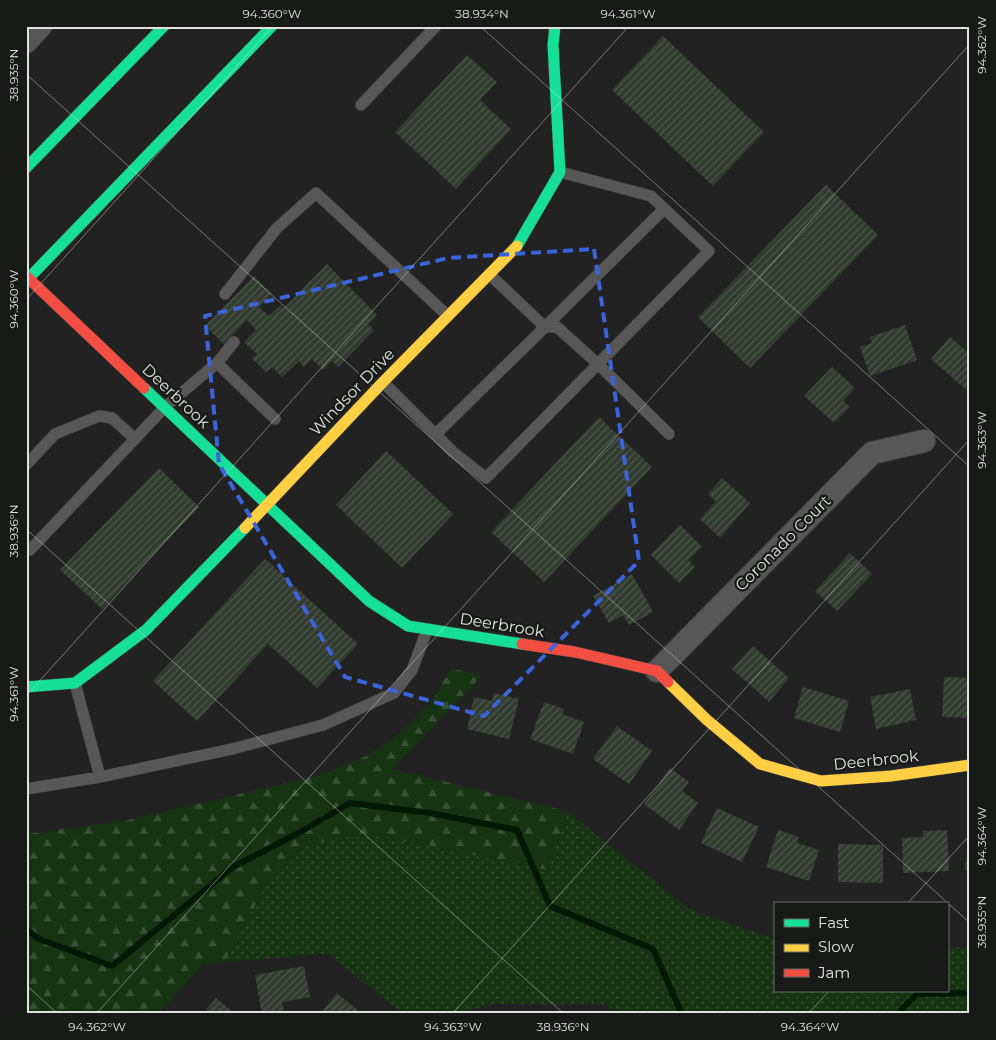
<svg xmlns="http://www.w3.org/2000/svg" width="996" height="1040" viewBox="0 0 996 1040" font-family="Montserrat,sans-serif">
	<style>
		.grass { fill: url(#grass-dots) }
		.forest { fill: url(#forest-firs) }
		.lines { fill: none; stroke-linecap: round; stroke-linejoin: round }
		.stream { stroke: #031803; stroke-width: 6 }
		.building { fill: url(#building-hatch) }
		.lane-casing { stroke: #3e3f3e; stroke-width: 12 }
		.street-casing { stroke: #3e3f3e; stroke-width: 24 }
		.fast-casing { stroke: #3e3f3e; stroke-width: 12 }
		.slow-casing { stroke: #3e3f3e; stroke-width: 12 }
		.jam-casing { stroke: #3e3f3e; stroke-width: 12 }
		.lane { stroke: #575757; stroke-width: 11 }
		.street { stroke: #575757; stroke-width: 22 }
		.fast { stroke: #16e098; stroke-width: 11 }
		.slow { stroke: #ffcf43; stroke-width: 11 }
		.jam { stroke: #f24e42; stroke-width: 11 }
		.marked { fill: none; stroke: #3a64d9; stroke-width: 4; stroke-dasharray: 10 6; stroke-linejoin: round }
		.ticks { fill: none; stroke: #e0e1e0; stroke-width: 1; stroke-opacity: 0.45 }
		.labels { text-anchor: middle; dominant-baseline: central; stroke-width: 4.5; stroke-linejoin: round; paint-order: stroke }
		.street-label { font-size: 16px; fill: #e0e1e0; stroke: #181a18 }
		.neatline { fill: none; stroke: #e0e1e0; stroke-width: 2 }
		.ticks-label { font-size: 12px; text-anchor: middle; fill: #e0e1e0 }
	</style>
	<defs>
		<pattern id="grass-dots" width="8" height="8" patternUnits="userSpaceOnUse" patternTransform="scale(1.25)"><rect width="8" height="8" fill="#163312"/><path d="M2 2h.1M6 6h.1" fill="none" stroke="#385034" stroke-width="1.8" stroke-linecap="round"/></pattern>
		<pattern id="forest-firs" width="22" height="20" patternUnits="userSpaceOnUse" patternTransform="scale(1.25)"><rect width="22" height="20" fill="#163312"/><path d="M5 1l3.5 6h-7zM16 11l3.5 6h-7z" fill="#385034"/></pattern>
		<pattern id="building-hatch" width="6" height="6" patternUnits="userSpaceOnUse" patternTransform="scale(1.25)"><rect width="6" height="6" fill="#313b2f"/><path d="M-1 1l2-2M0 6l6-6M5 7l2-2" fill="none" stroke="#4f574d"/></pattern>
	</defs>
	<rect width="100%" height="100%" fill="#222"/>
	<path class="grass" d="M567,811L689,909L775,939V991H947V947H970V1014H617L606,1005L491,1004L461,1014H403L328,954L224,962L274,871L301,847L341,837L381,836L548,870Z"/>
	<path class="forest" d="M451,668L482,676L393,769L567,811L548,870L381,836L341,837L302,847L274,871L224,962L204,964L158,1014H26V834L128,820L321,775L364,757L390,741L412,722L435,696Z"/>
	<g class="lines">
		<path class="stream" d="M26,929L39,939L112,966L233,867L302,831L350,803L430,813L517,830L550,906L653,949L682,1014
			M897,1014L917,994L970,993"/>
	</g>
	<path class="building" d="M663,36L764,132L713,186L612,90Z
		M467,55L497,82L480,100L511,129L456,189L395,132Z
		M826,185L878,235L750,368L698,317Z
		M327,264L377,315L368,324L374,330L338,367L332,361L323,370L312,359L304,367L299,361L282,377L272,367L266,372L252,358L257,354L244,342L256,330L247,320L224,344L205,326L254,276L272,294L259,307L269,316L281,305L284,308Z
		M905,325L917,360L870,376L860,347L872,343L870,337Z
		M950,337L970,354V389L968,391L931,359Z
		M832,367L855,388L843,401L850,407L834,423L804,396Z
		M599,417L652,467L544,582L491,532Z
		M386,451L453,514L402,568L336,505Z
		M159,468L199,507L102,609L60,570Z
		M722,478L750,503L720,538L700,519L716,501L708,494Z
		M680,525L702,547L688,560L695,567L679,583L651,555Z
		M850,553L872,574L837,611L815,591Z
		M265,559L358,644L317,688L268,644L197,721L153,681Z
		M632,574L653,612L629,625L623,615L609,623L593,596Z
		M753,646L789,678L769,702L732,669Z
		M944,677L970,678V718L942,717Z
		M803,687L849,701L840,732L794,718Z
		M910,689L916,720L876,729L870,697Z
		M494,693L519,699L509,739L467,729L474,697L492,701Z
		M544,702L564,709L562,714L584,722L573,754L530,739Z
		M28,718L29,773H26V719Z
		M617,726L652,751L629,784L593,759Z
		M670,768L689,782L682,791L698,803L679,830L644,804Z
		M717,808L759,827L742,862L701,843Z
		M778,830L799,837L797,843L819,850L809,881L766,867Z
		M947,830L949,871L903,873L902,838L923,837V831Z
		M838,844L883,845V883L838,882Z
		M969,849H970V871L964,870Z
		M304,966L310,997L282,1002L285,1014H262L255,975Z
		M337,993L362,1014H320Z
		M216,998L235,1014H203Z"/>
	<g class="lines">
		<defs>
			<path id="lane" d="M361,105L436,26
				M225,294L277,228L316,193L448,316
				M545,327L664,209
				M545,327H557L598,364L669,434
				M217,363L234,342
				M383,382L453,452L486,478L709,251L651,196L560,172
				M436,434L545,327L489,274
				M26,465L55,434L99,416L112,418L135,439
				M26,551L30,550L165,407L217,363L275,419
				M75,683L100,777
				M26,789L100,777L232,749L323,725L394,693L412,670L427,630"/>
			<path id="street" d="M26,42L41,26
				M657,671L872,453L924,441"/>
			<path id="fast" d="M26,168L164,26
				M517,246L560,172L553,45L555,26
				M26,281L272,26
				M144,388L369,601L408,626L522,644
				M26,687L75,683L146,630L245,528"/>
			<path id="slow" d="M245,528L383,382L517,246
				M668,682L707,720L760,764L821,781L891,776L970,765"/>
			<path id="jam" d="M26,276L144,388
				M522,644L575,652L657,671L668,682"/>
		</defs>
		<use href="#lane" class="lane-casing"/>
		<use href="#street" class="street-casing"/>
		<use href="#fast" class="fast-casing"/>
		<use href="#slow" class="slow-casing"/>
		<use href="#jam" class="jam-casing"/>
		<use href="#lane" class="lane"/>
		<use href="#street" class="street"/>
		<use href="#fast" class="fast"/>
		<use href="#slow" class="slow"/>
		<use href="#jam" class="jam"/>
	</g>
	<path class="marked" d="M594,249L639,561L484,716L345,677L219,464L205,316L448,258Z"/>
	<path class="ticks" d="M480,26L970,467M26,74L970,923M26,300L273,26M26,529L564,1014M26,696L629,26M907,904L970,835M26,985L58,1014M96,1014L970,44M452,1014L970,439M808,1014L829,991"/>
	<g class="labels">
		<g class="street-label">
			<text transform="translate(352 392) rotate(-46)">Windsor Drive</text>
			<text transform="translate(176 396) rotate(43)">Deerbrook</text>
			<text transform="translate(783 543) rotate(-45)">Coronado Court</text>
			<text transform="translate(502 625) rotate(9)">Deerbrook</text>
			<text transform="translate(876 760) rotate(-6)">Deerbrook</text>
		</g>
	</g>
	<rect width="996" height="1040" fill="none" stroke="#181a18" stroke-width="55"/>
	<rect x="774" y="902" width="175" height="90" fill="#181a18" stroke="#686a68"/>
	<rect x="784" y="919" width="25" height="8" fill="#16e098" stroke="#686a68"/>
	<text x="818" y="928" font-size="15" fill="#e0e1e0">Fast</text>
	<rect x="784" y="944" width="25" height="8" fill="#ffcf43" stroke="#686a68"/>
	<text x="818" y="952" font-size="15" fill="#e0e1e0">Slow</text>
	<rect x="784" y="969" width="25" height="8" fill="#f24e42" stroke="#686a68"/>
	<text x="818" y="978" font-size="15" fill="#e0e1e0">Jam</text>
	<rect x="28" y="28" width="940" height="984" class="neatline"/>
	<g class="ticks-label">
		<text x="272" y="18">94.360°W</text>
		<text x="482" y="18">38.934°N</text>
		<text x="628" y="18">94.361°W</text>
		<text transform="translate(982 45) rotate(-90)" y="4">94.362°W</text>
		<text transform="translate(14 75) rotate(-90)" y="4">38.935°N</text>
		<text transform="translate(14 299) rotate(-90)" y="4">94.360°W</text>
		<text transform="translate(982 440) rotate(-90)" y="4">94.363°W</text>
		<text transform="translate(14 531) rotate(-90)" y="4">38.936°N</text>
		<text transform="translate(14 694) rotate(-90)" y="4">94.361°W</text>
		<text transform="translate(982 836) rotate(-90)" y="4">94.364°W</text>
		<text transform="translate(982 922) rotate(-90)" y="4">38.935°N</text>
		<text x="97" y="1031">94.362°W</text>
		<text x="453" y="1031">94.363°W</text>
		<text x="563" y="1031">38.936°N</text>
		<text x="810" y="1031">94.364°W</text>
	</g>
</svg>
